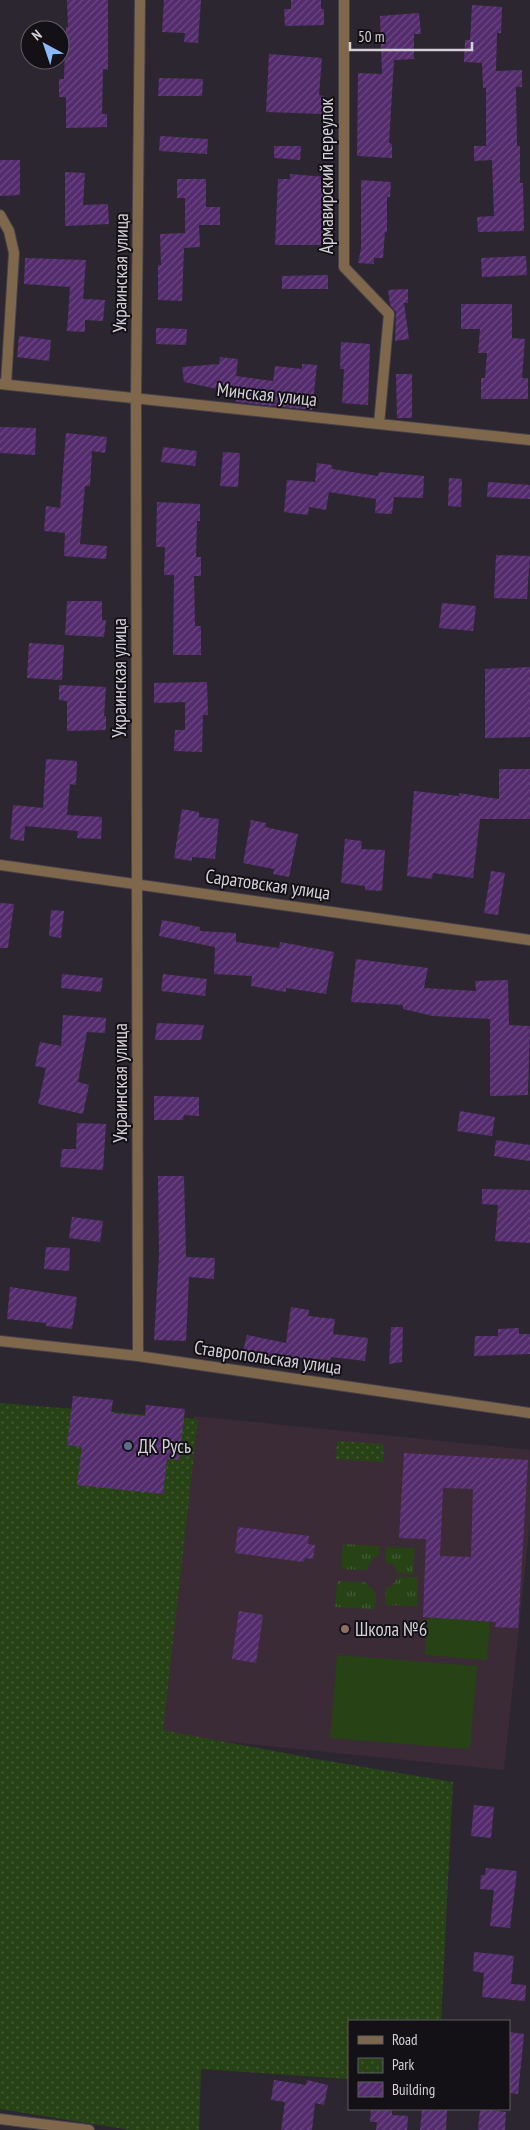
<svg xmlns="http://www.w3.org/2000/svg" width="530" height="2130" viewBox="0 0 530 2130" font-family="'PT Sans Narrow',sans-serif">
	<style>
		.education { fill: #3b2b36 }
		.grass { fill: url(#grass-tufts) }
		.park { fill: url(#park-dots) }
		.garden { fill: #274316 }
		.building { fill: url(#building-hatch); fill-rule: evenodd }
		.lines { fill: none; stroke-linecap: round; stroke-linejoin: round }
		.minor-casing { stroke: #47414b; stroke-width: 12 }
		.minor { stroke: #7f674b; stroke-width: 10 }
		.service-dot { fill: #5c6f8a; stroke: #131115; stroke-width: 2 }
		.education-dot { fill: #8d6e63; stroke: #131115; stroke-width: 2 }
		.labels { text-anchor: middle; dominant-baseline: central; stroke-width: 4; stroke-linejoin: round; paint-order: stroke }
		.street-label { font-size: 19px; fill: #d4d0d7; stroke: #131115 }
		.poi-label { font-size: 19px; fill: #d4d0d7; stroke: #131115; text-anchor: start }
	</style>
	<defs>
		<pattern id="grass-tufts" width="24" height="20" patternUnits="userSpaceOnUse" patternTransform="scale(1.25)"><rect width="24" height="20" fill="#274316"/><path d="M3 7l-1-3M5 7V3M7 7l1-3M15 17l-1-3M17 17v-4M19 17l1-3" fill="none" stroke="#455d37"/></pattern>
		<pattern id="park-dots" width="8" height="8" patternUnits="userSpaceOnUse" patternTransform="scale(1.25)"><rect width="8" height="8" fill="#274316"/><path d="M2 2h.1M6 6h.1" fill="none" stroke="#455d37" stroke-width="1.8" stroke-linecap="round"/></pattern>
		<pattern id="building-hatch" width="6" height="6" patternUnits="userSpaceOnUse" patternTransform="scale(1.25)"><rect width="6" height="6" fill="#542c6d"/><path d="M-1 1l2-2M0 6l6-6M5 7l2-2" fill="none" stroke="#6c4a81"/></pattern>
	</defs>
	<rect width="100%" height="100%" fill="#2c2630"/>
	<path class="education" d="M194,1416L530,1450V1522L504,1770L160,1735Z"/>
	<path class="grass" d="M343,1544L379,1546V1555L373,1558L366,1570L341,1569Z
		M386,1547L415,1548L413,1574L397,1573L394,1564L385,1563Z
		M399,1577H418L417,1606L385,1605V1588L391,1586Z
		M337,1581L365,1582L376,1593L375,1609L335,1607Z"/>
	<path class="park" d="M0,1403L198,1419L163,1730L316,1759L453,1782L441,2021H349V2079L201,2069L199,2130H130L0,2109Z
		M337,1441L384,1444L383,1462L336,1459Z"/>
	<path class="garden" d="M427,1617L490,1621L487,1660L425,1655Z
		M337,1655L477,1666L470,1749L330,1738Z"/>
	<path class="building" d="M67,0H108V70L103,69L102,114H107V127L66,128V97H59V79H64L66,27H68Z
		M164,0H201L198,43L184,42L185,33L162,32Z
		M291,0H321V9H324V25L285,26L284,9H291Z
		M472,5L502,7L501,33H497L496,71L522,70V87H516L517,146H520V183H523L524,231L478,232L477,217L494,216L492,160L474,161V146H486V88H483L482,63L464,62L465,40H470Z
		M419,13L421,34H414V59L394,60L389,143L392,144V158L357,156L358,73L382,74L380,16Z
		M269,54L322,58L319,95L324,96L323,114L266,112Z
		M159,78L203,79L202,96H158Z
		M160,136L208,139L207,154L159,151Z
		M274,146H301L300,160L274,158Z
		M0,160H20V195L0,196Z
		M65,172L85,173L83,205L108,204L109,224L65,226Z
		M290,174L325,177L324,245H275L278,179H290Z
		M177,179H206V207H220V225H199L200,247L184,248L182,301L158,300V265H161L160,234L185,233V198H177Z
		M361,180L391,182L390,197H387V232H385L383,258H374V264L358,263L361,249Z
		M526,256L527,275L482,277L481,258Z
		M25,258L86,260L83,299L105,300L103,321L85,320V332L67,331L70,287L24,284Z
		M328,275V289H282V276Z
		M408,289V303H404L409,339L395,341L396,312L390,305L388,290Z
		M461,304H512V338L525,339L522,378H528V399H481V378H485L487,353H478L480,329H461Z
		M156,328L187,329L186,345L156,344Z
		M19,336L51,340L49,361L17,357Z
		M341,342L370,344L368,405L342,403L344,369H340Z
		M220,357L238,359L236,376L273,381L275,366L302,369V364L317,365L312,410L236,402L237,393L184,382L182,367L219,364Z
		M396,374H412V418H397Z
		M0,427L36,428L35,455L0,453Z
		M66,433L107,437L105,453L92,451L90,486H85L80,544L107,546L106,559L64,556L65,533L44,531L46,506L60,508Z
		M163,447L197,451L195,466L161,462Z
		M223,452L240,453L238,487L220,486Z
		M317,463L332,465V469L378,476L379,472L424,476L423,498L394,497L392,514L375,513L376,499L329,492L326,510L309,507L308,515L284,512L287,480L315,482Z
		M449,478L462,479L461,507L448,506Z
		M488,482L530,485V499L487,497Z
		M157,502L200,504V521H197L196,557H201V576H194L195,626H201V655H173L174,575H164L165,547H156Z
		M496,555L530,556L527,599L494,598Z
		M67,601H102V620H106L104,637L65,635Z
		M442,603L476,606L473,631L439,628Z
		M29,643L64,645L62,680L27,678Z
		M530,667V737L485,738V669Z
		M207,682L208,715H203L202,752L174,751L175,730H185V702L154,703V683Z
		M59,685L106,687L104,716H106V730L67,731V701L59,700Z
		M46,759L77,761L76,785L70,784L67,815L102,817L101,839L77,838L78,831L25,826L24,841L10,839L13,805L43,808Z
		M499,769H530V819H480L473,878L433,873L432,879L407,876L414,791L459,796V793L499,799Z
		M182,809L199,812V817L219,819L215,859L192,857V861L174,858Z
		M251,820L266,823L265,827L298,834L289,877L273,874L274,869L243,863Z
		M345,839L362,841L361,849L385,850L382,891L365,890V886L341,883Z
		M491,871L505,873L498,915L484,913Z
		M0,903L14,904L8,948H0Z
		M51,910L64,911L61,938L49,936Z
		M162,920L200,927V931L236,933V942L279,948L280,942L334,952L326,994L286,988V992L251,986L252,976L214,974L215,947L159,936Z
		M356,959L428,968L424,988L476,991L475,981L508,980L509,1025L530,1026L528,1095L490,1096V1019L433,1016L403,1009V1005L351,1002Z
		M62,974L103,978L101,992L61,988Z
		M163,974L207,979L205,996L161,991Z
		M63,1015L106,1018L105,1033L87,1032L78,1082L89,1085L83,1114L38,1104L46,1068L35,1066L40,1042L61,1046Z
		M157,1023L204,1025L201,1040H155Z
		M154,1096L199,1097V1116L184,1115L183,1120H154Z
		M460,1111L495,1117L492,1136L457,1131Z
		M77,1123L106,1124L103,1170L60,1167L62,1149H76Z
		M496,1140L530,1145V1161L494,1156Z
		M158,1176H184L186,1257L215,1258L214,1279L189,1277L186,1341L154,1340L159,1255Z
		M482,1189L530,1190V1243L495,1241L498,1205L482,1204Z
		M72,1217L103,1221L100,1242L69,1238Z
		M46,1247L70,1248L69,1271L44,1269Z
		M10,1287L77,1297L72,1329L46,1326V1323L7,1319Z
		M291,1307L309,1310L308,1316L335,1319L333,1334L368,1338L365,1361L331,1357L330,1360L275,1356L274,1358L243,1351L247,1335L286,1343Z
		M391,1327H403L402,1362L389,1364Z
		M519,1328V1334H530V1354L474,1356L475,1336H498V1329Z
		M73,1396L113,1400L111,1413L145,1416L146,1405L185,1409L179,1460L167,1459L163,1494L77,1485L82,1447L67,1445Z
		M404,1453L528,1460L518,1628L495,1627L496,1622L423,1617L426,1539L399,1538ZM443,1488L473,1489L471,1557L440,1556Z
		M238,1527L309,1536L308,1544L315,1545L313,1559L305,1558L304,1562L235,1553Z
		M239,1611L263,1615L256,1663L232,1659Z
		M474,1805L494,1807L491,1838L471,1836Z
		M486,1868L517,1871L510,1928L490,1926L494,1890L480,1889L481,1875H485Z
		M474,1952L514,1956L511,1984L526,1985L525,2001L482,1997L484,1973L473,1971Z
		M509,2032L524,2034L518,2094L509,2093Z
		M274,2080L306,2085L307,2080L328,2085L324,2105L315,2103L312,2130H281L285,2102L271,2100Z
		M371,2109H392V2115L408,2116L407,2130H376L377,2122H370Z
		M422,2109L447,2110L446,2130H420Z
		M480,2109L506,2112L505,2130H478Z"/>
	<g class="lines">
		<defs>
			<path id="minor" d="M344,0V267L389,314L379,424
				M0,215L9,231L14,253L6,384
				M0,384L530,440
				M0,865L530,940
				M0,1341L138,1356L530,1413
				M138,1356L136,398L140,0
				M0,2119L89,2130"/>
		</defs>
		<use href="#minor" class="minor-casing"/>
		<use href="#minor" class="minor"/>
	</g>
	<circle class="service-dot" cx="128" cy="1446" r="5"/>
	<circle class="education-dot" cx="345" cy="1629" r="5"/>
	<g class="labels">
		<g class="street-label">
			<text transform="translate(326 176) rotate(-90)">Армавирский переулок</text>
			<text transform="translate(120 273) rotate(-89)">Украинская улица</text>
			<text transform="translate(267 394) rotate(6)">Минская улица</text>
			<text transform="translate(119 678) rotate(-90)">Украинская улица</text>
			<text transform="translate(268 884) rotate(8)">Саратовская улица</text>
			<text transform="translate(120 1083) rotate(-90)">Украинская улица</text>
			<text transform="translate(268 1357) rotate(8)">Ставропольская улица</text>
		</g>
		<g class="poi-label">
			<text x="138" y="1446">ДК Русь</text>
			<text x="355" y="1629">Школа №6</text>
		</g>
	</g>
	<rect x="348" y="2020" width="162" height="90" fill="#131115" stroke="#605d63"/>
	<rect x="358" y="2036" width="25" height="8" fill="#7f674b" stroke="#605d63"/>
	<text x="392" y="2045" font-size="15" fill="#d4d0d7">Road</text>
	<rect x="358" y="2058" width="25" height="15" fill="url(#park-dots)" stroke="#605d63"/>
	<text x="392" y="2070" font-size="15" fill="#d4d0d7">Park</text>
	<rect x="358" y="2082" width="25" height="15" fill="url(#building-hatch)" stroke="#605d63"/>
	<text x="392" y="2095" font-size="15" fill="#d4d0d7">Building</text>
	<g transform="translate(45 45) rotate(320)"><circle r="24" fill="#131115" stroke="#605d63"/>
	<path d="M0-4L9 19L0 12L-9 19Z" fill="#8db9fc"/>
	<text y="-8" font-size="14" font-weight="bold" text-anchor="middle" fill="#d4d0d7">N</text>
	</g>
	<path d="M350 42v8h122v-8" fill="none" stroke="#d4d0d7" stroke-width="2.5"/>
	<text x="358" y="42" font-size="15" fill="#d4d0d7" stroke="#131115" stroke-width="4" paint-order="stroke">50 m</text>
</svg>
